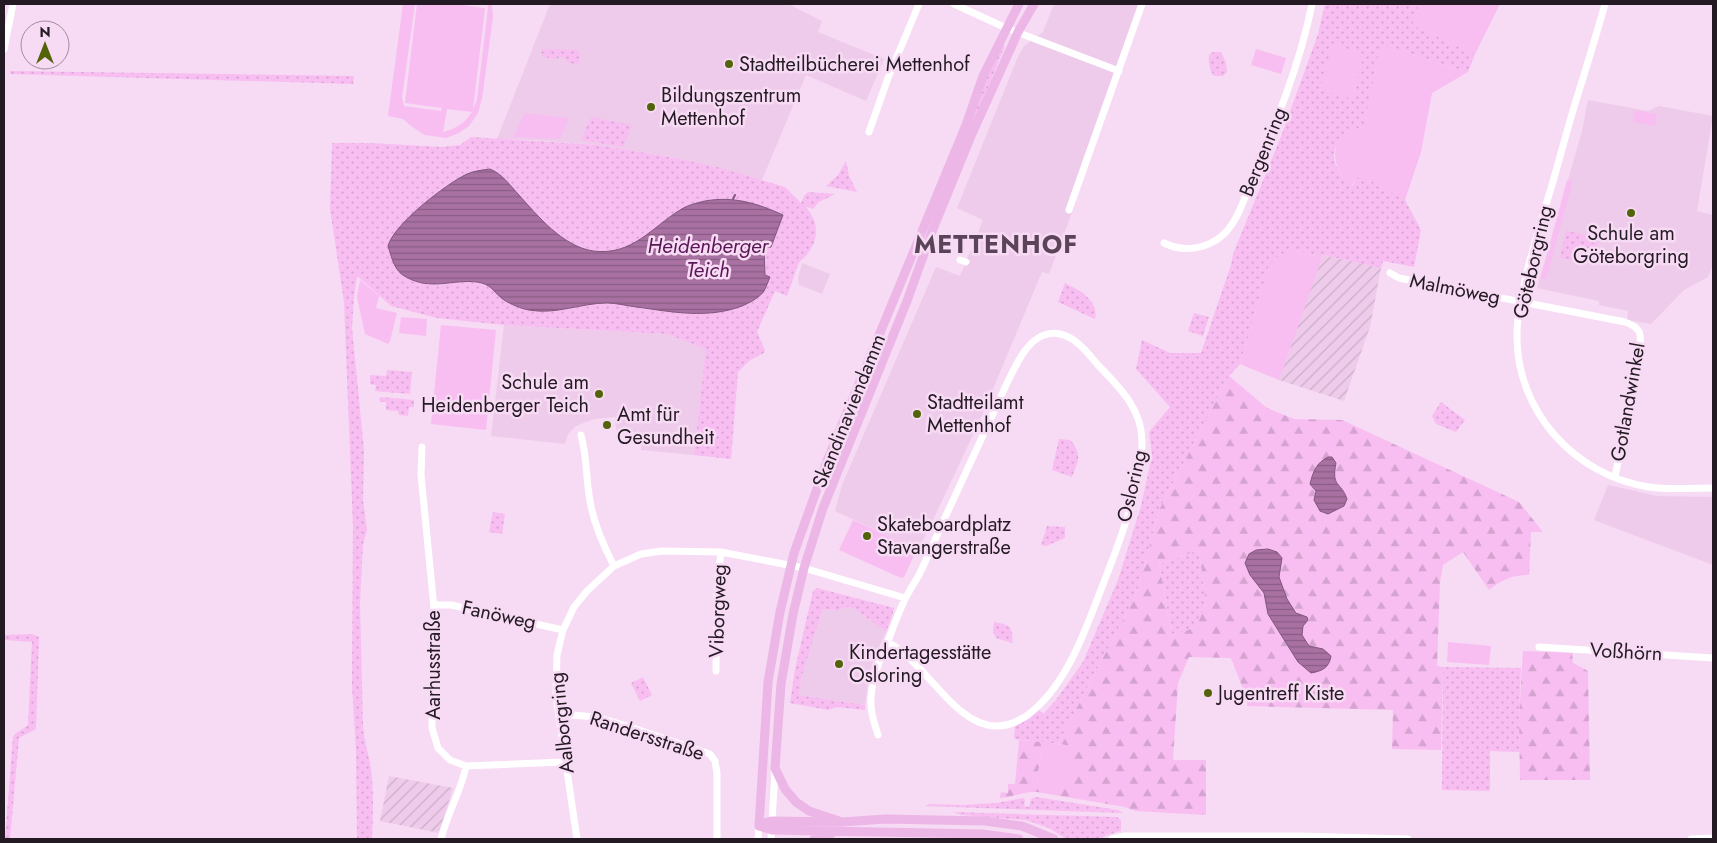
<svg xmlns="http://www.w3.org/2000/svg" width="1717" height="843" viewBox="0 0 1717 843" font-family="Jost,sans-serif">
	<style>
		.built { fill: #eecbea }
		.industrial { fill: url(#industrial-furrows) }
		.grass { fill: url(#grass-dots) }
		.forest { fill: url(#forest-firs); fill-rule: evenodd }
		.garden { fill: #f8bef2; fill-rule: evenodd }
		.water { fill: url(#water-rules); stroke: #80577c }
		.lines { fill: none; stroke-linecap: round; stroke-linejoin: round }
		.stream { stroke: #80577c; stroke-width: 2 }
		.minor { stroke: #fff; stroke-width: 7 }
		.major { stroke: #ecb6e7; stroke-width: 9 }
		.poi-dot { fill: #536309; stroke: #f7daf3; stroke-width: 2 }
		.labels { text-anchor: middle; dominant-baseline: central; stroke-width: 5; stroke-linejoin: round; paint-order: stroke }
		.poi-label { font-size: 20px; fill: #241a23; stroke: #f7daf3; text-anchor: start }
		.street-label { font-size: 20px; fill: #241a23; stroke: #f7daf3 }
		.water-label { font-size: 21px; font-style: italic; fill: #5a1757; stroke: #f7daf3 }
		.district-label { font-size: 25px; font-weight: bold; letter-spacing: 1px; fill: #5b4459; stroke: #f7daf3 }
	</style>
	<defs>
		<pattern id="industrial-furrows" width="10" height="10" patternUnits="userSpaceOnUse" patternTransform="scale(1.25)"><rect width="10" height="10" fill="#eecbea"/><path d="M-1 1l2-2M0 10L10 0M9 11l2-2" fill="none" stroke="#ccaec8"/></pattern>
		<pattern id="grass-dots" width="8" height="8" patternUnits="userSpaceOnUse" patternTransform="scale(1.25)"><rect width="8" height="8" fill="#f8bef2"/><path d="M2 2h.1M6 6h.1" fill="none" stroke="#d4a3cf" stroke-width="1.8" stroke-linecap="round"/></pattern>
		<pattern id="forest-firs" width="22" height="20" patternUnits="userSpaceOnUse" patternTransform="scale(1.25)"><rect width="22" height="20" fill="#f8bef2"/><path d="M5 1l3.5 6h-7zM16 11l3.5 6h-7z" fill="#d4a3cf"/></pattern>
		<pattern id="water-rules" width="6" height="5" patternUnits="userSpaceOnUse" patternTransform="scale(1.25)"><rect width="6" height="5" fill="#a871a2"/><path d="M0 2.5h6" fill="none" stroke="#895c84"/></pattern>
	</defs>
	<rect width="100%" height="100%" fill="#f7daf3"/>
	<path class="built" d="M550,4H788L822,21L818,32L884,59L866,101L806,75L762,180L680,159L599,145L534,140L497,139Z
		M1054,4H1138L1069,199L1076,202L1049,274L1042,272L980,420L925,537L917,549L835,511L842,485L936,267L960,276L983,220L957,208L1017,59L1024,46L1043,32Z
		M1588,100L1648,111L1659,106L1713,116L1697,211L1713,215V265L1708,277L1684,290L1651,324L1627,320L1628,311L1599,305V301L1537,288L1582,131Z
		M802,263L830,274L822,294L799,285L798,278Z
		M504,325L667,334L707,349L694,455L641,450L642,433L616,430L615,417L594,419L576,426L568,434L565,444L491,436Z
		M1608,485L1657,496L1713,497V565L1594,520Z
		M848,607L854,608L886,632L876,653L869,675L865,705L799,695L802,675L822,611L824,609L837,610Z"/>
	<path class="industrial" d="M1320,254L1381,268L1370,327L1344,401L1279,380L1321,258Z
		M389,776L453,788L439,833L380,821Z"/>
	<path class="grass" d="M1325,4H1410L1419,8L1413,25L1475,54L1468,72L1423,59L1403,50L1373,88L1366,115V127C1358,127 1355,129 1349,135C1345,137 1339,141 1337,145C1328,159 1341,178 1352,186L1360,174L1405,200L1421,230L1414,267L1383,261L1381,268L1320,254L1322,258L1292,249L1279,256L1269,266L1240,364L1229,376L1159,510L1137,593L1058,744L1014,739L1015,726L1029,719L1039,710L1043,714L1056,700L1083,662L1118,580L1141,506L1152,455L1149,432L1170,407L1136,369L1142,340L1170,353H1201L1231,265L1233,254L1282,134L1318,34Z
		M1002,44L1005,46L933,221L930,220L991,67Z
		M541,49L579,50V63C572,64 568,64 564,57L552,59L542,56Z
		M1213,52H1221L1226,63L1227,72L1223,76H1214C1210,71 1208,62 1209,55Z
		M10,71L354,76L353,84L10,74Z
		M591,117L632,125L623,147L581,140Z
		M471,137L599,145L680,159L721,168L785,187L801,203L804,196L808,192L835,194L819,202L813,209L805,206C818,220 820,237 808,253C805,258 800,260 798,265C794,275 791,286 787,296L775,291L757,332L765,350L764,353L749,361L738,372L731,459L694,455L706,349L667,334L504,325L437,318L391,306L357,276L354,297L352,328L364,450L363,500L367,530L363,544L360,603L363,727C364,741 369,755 371,769C374,792 373,816 372,839H357L356,750L352,686L353,526L344,302L330,209L332,143H370L442,147L460,145Z
		M846,161L849,176L857,192L826,186L838,175Z
		M1566,231L1599,237L1594,264L1560,258Z
		M1065,283C1079,290 1099,300 1095,319L1058,302Z
		M1194,313L1209,317L1203,336L1188,331Z
		M387,370L412,372L410,394L375,391L376,385L370,384V375L386,376Z
		M381,397L414,400V407H409L408,416L399,415L398,411L386,410V402H380L379,399Z
		M1441,402L1465,420L1456,432L1436,424L1432,416Z
		M1059,439L1070,440C1083,454 1078,461 1072,477L1052,470Z
		M493,512L505,514L502,534L489,532Z
		M1047,526L1065,527V538L1046,546L1041,545Z
		M1199,550L1206,604L1196,627L1172,636L1159,564Z
		M817,588L894,608L892,616L886,632L854,608L848,607L837,610L824,609L822,611L802,675L799,695L865,705V710L837,707L828,710L790,703L795,669L813,591Z
		M994,622C1009,625 1014,626 1012,643L996,638L993,632Z
		M32,634L39,637L36,729L19,738L10,839H5L13,737L15,734L28,725L32,642L4,640V635Z
		M1443,667L1521,668L1519,716L1520,752L1490,751V791L1442,790Z
		M643,677L652,695L640,701L631,683Z
		M1036,797L1118,810L1123,813L925,806L929,804L962,805L997,803L1023,798L1025,800L1024,806L1029,807L1031,799Z
		M953,812L1117,817L1121,820V831L1107,835L1100,839H1066L1049,828L1026,820L961,815Z"/>
	<path class="forest" d="M1229,376L1267,408L1294,419L1342,420L1519,502L1543,532H1531L1529,575C1513,575 1501,580 1489,590L1463,552L1443,565L1440,582L1437,666L1443,667L1441,750L1392,749L1393,710L1247,706V699L1231,658L1189,657L1178,683L1173,760H1206V815L1135,811L1125,807L1037,792C1023,791 1014,797 1000,798L1001,792L1008,793V784H1015L1019,740L1042,742L1037,784L1073,746L1058,744L1137,593L1159,510ZM1322,460L1336,463C1330,488 1342,481 1347,499L1344,506L1320,511L1314,500C1318,483 1308,475 1322,460ZM1199,550L1206,604L1196,627L1172,636L1159,564ZM1282,558C1281,564 1278,572 1279,578C1282,596 1293,611 1308,620L1303,626L1302,635L1309,646L1323,649L1298,662L1268,614L1264,593Z
		M1523,651L1572,653L1573,663L1588,671L1590,780H1520L1519,716Z"/>
	<path class="garden" d="M403,4H415L402,97L404,106L441,111L442,108L405,103L417,4H455L485,8L473,109L477,99L487,17L488,4H492L493,17L482,99L478,113L469,126L459,133L446,138L425,135L411,126L403,119L388,116ZM447,109L472,112C464,124 457,128 443,132Z
		M1410,4H1500L1475,54L1412,25L1419,8Z
		M1332,45L1364,54L1353,99L1320,90Z
		M1380,45L1403,50L1423,59L1468,72L1432,93L1421,152L1405,200L1360,175L1351,186C1326,165 1330,129 1366,127V115Z
		M1256,49L1286,58L1281,74L1251,65Z
		M1635,110L1657,114L1655,126L1633,122Z
		M525,113L569,118L560,139L513,137Z
		M1567,180L1573,181L1546,280L1541,278Z
		M1292,249L1322,258L1279,380L1240,364L1269,265L1279,256Z
		M360,280L379,296L376,308L397,313L390,341L388,344L365,334L357,297Z
		M401,317L427,319L426,336L399,333Z
		M441,325L496,330L486,430L431,424Z
		M853,520L917,549L904,577L901,578L839,550Z
		M1448,642L1491,646L1489,665L1447,662Z
		M1042,742L1073,746L1068,788L1037,784Z"/>
	<path class="water" d="M490,169C502,174 509,184 518,194C538,216 562,246 593,251C632,256 651,228 680,210C688,205 696,203 705,201C733,196 757,203 783,215L771,247L764,248L765,275L770,277C768,282 766,287 764,291C759,298 749,303 742,306C708,319 672,312 637,307C627,306 617,303 607,303C581,303 556,315 529,310C522,309 510,304 504,300C493,292 492,284 477,282C452,279 431,291 406,277C394,271 392,258 388,246C394,224 446,184 467,174C474,171 482,170 490,169Z
		M1328,457H1332L1336,463C1331,488 1341,481 1347,499L1344,506L1328,514L1320,511L1314,500L1316,491L1310,484C1313,472 1316,463 1328,457Z
		M1268,549L1277,552L1282,558L1279,577L1287,599L1296,613L1307,617L1308,620L1303,626L1302,635L1309,646L1323,649L1331,656C1329,668 1322,671 1311,673L1298,662L1268,614L1264,593L1250,575L1245,563L1249,554L1256,550Z"/>
	<g class="lines">
		<path class="stream" d="M733,199L735,195"/>
		<path class="minor" d="M954,4L1006,28L1119,71
			M1605,4C1597,33 1588,62 1579,91C1569,122 1561,154 1552,185C1543,214 1534,243 1527,272C1522,293 1517,314 1517,335C1516,411 1575,476 1649,487C1670,490 1692,488 1713,488
			M4,49L13,4
			M869,132L888,78L919,4
			M1069,210L1142,4
			M1164,243C1184,253 1208,249 1224,234C1239,219 1245,196 1253,177C1277,120 1300,64 1312,4
			M960,260L966,262
			M1390,273L1399,278L1625,322C1642,328 1641,334 1640,350L1615,477
			M581,435C587,457 586,479 590,501C594,525 603,545 614,566
			M422,447L421,475L435,618L432,728L438,748L450,760L466,766L565,762
			M434,605H451L563,630
			M1539,647L1713,658
			M716,671L717,589L721,552
			M559,714L596,717L627,726L710,754L715,761L717,773V839
			M878,735C874,722 870,711 871,698C872,678 880,659 888,641C893,628 898,614 904,601C909,591 915,582 920,573C930,552 939,530 949,509C965,474 981,440 997,405C1005,388 1013,368 1024,352C1029,345 1035,338 1044,335C1067,327 1084,348 1097,364C1118,386 1142,408 1142,441C1142,485 1118,546 1102,587C1086,628 1069,679 1035,709C1024,719 1011,726 996,726C954,726 925,660 887,642
			M441,839C447,814 462,789 466,766
			M577,839L556,696L557,655L563,630L574,607L587,591L614,566L641,554L662,551L721,552L804,568L905,598
			M758,839L759,826
			M771,839L775,770
			M1112,839L1125,836H1301L1408,839
			M1691,839L1713,838"/>
		<path class="major" d="M842,822L809,811L796,802L785,789L775,768L781,684L793,614L804,568L823,508L907,301L933,229L971,136L1018,32L1034,4
			M759,824L772,821L842,822L886,819L985,821L1022,826L1054,839
			M814,839L831,834
			M1019,839L982,834L772,830L759,826L768,682L780,612L794,553L827,461L966,125L983,76L1019,4"/>
	</g>
	<g class="poi-dot">
		<circle cx="729" cy="64" r="5"/>
		<circle cx="651" cy="107" r="5"/>
		<circle cx="1631" cy="213" r="5"/>
		<circle cx="599" cy="394" r="5"/>
		<circle cx="917" cy="414" r="5"/>
		<circle cx="607" cy="425" r="5"/>
		<circle cx="867" cy="536" r="5"/>
		<circle cx="839" cy="664" r="5"/>
		<circle cx="1208" cy="693" r="5"/>
	</g>
	<g class="labels">
		<g class="poi-label">
			<text x="739" y="64">Stadtteilbücherei Mettenhof</text>
			<text x="661" y="95">Bildungszentrum<tspan x="661" dy="23">Mettenhof</tspan></text>
			<text x="1631" y="233" text-anchor="middle">Schule am<tspan x="1631" dy="23">Göteborgring</tspan></text>
			<text x="589" y="382" text-anchor="end">Schule am<tspan x="589" dy="23">Heidenberger Teich</tspan></text>
			<text x="927" y="402">Stadtteilamt<tspan x="927" dy="23">Mettenhof</tspan></text>
			<text x="617" y="414">Amt für<tspan x="617" dy="23">Gesundheit</tspan></text>
			<text x="877" y="524">Skateboardplatz<tspan x="877" dy="23">Stavangerstraße</tspan></text>
			<text x="849" y="652">Kindertagesstätte<tspan x="849" dy="23">Osloring</tspan></text>
			<text x="1218" y="693">Jugentreff Kiste</text>
		</g>
		<g class="street-label">
			<text transform="translate(1263 152) rotate(-68)">Bergenring</text>
			<text transform="translate(1533 262) rotate(-77)">Göteborgring</text>
			<text transform="translate(1455 289) rotate(11)">Malmöweg</text>
			<text transform="translate(1628 402) rotate(-80)">Gotlandwinkel</text>
			<text transform="translate(849 411) rotate(-68)">Skandinaviendamm</text>
			<text transform="translate(1132 486) rotate(-77)">Osloring</text>
			<text transform="translate(718 611) rotate(-88)">Viborgweg</text>
			<text transform="translate(499 615) rotate(12)">Fanöweg</text>
			<text transform="translate(1626 652) rotate(3)">Voßhörn</text>
			<text transform="translate(433 665) rotate(-90)">Aarhusstraße</text>
			<text transform="translate(562 723) rotate(-96)">Aalborgring</text>
			<text transform="translate(647 736) rotate(18)">Randersstraße</text>
		</g>
		<g class="water-label">
			<text x="708" y="246">Heidenberger<tspan x="708" dy="24">Teich</tspan></text>
		</g>
		<g class="district-label">
			<text x="996" y="244">METTENHOF</text>
		</g>
	</g>
	<rect width="1717" height="843" fill="none" stroke="#241a23" stroke-width="10"/>
	<g transform="translate(45 45)"><circle r="24" fill="#f7daf3" stroke="#a38da0"/>
	<path d="M0-4L9 19L0 12L-9 19Z" fill="#536309"/>
	<text y="-8" font-size="14" font-weight="bold" text-anchor="middle" fill="#241a23">N</text>
	</g>
</svg>
